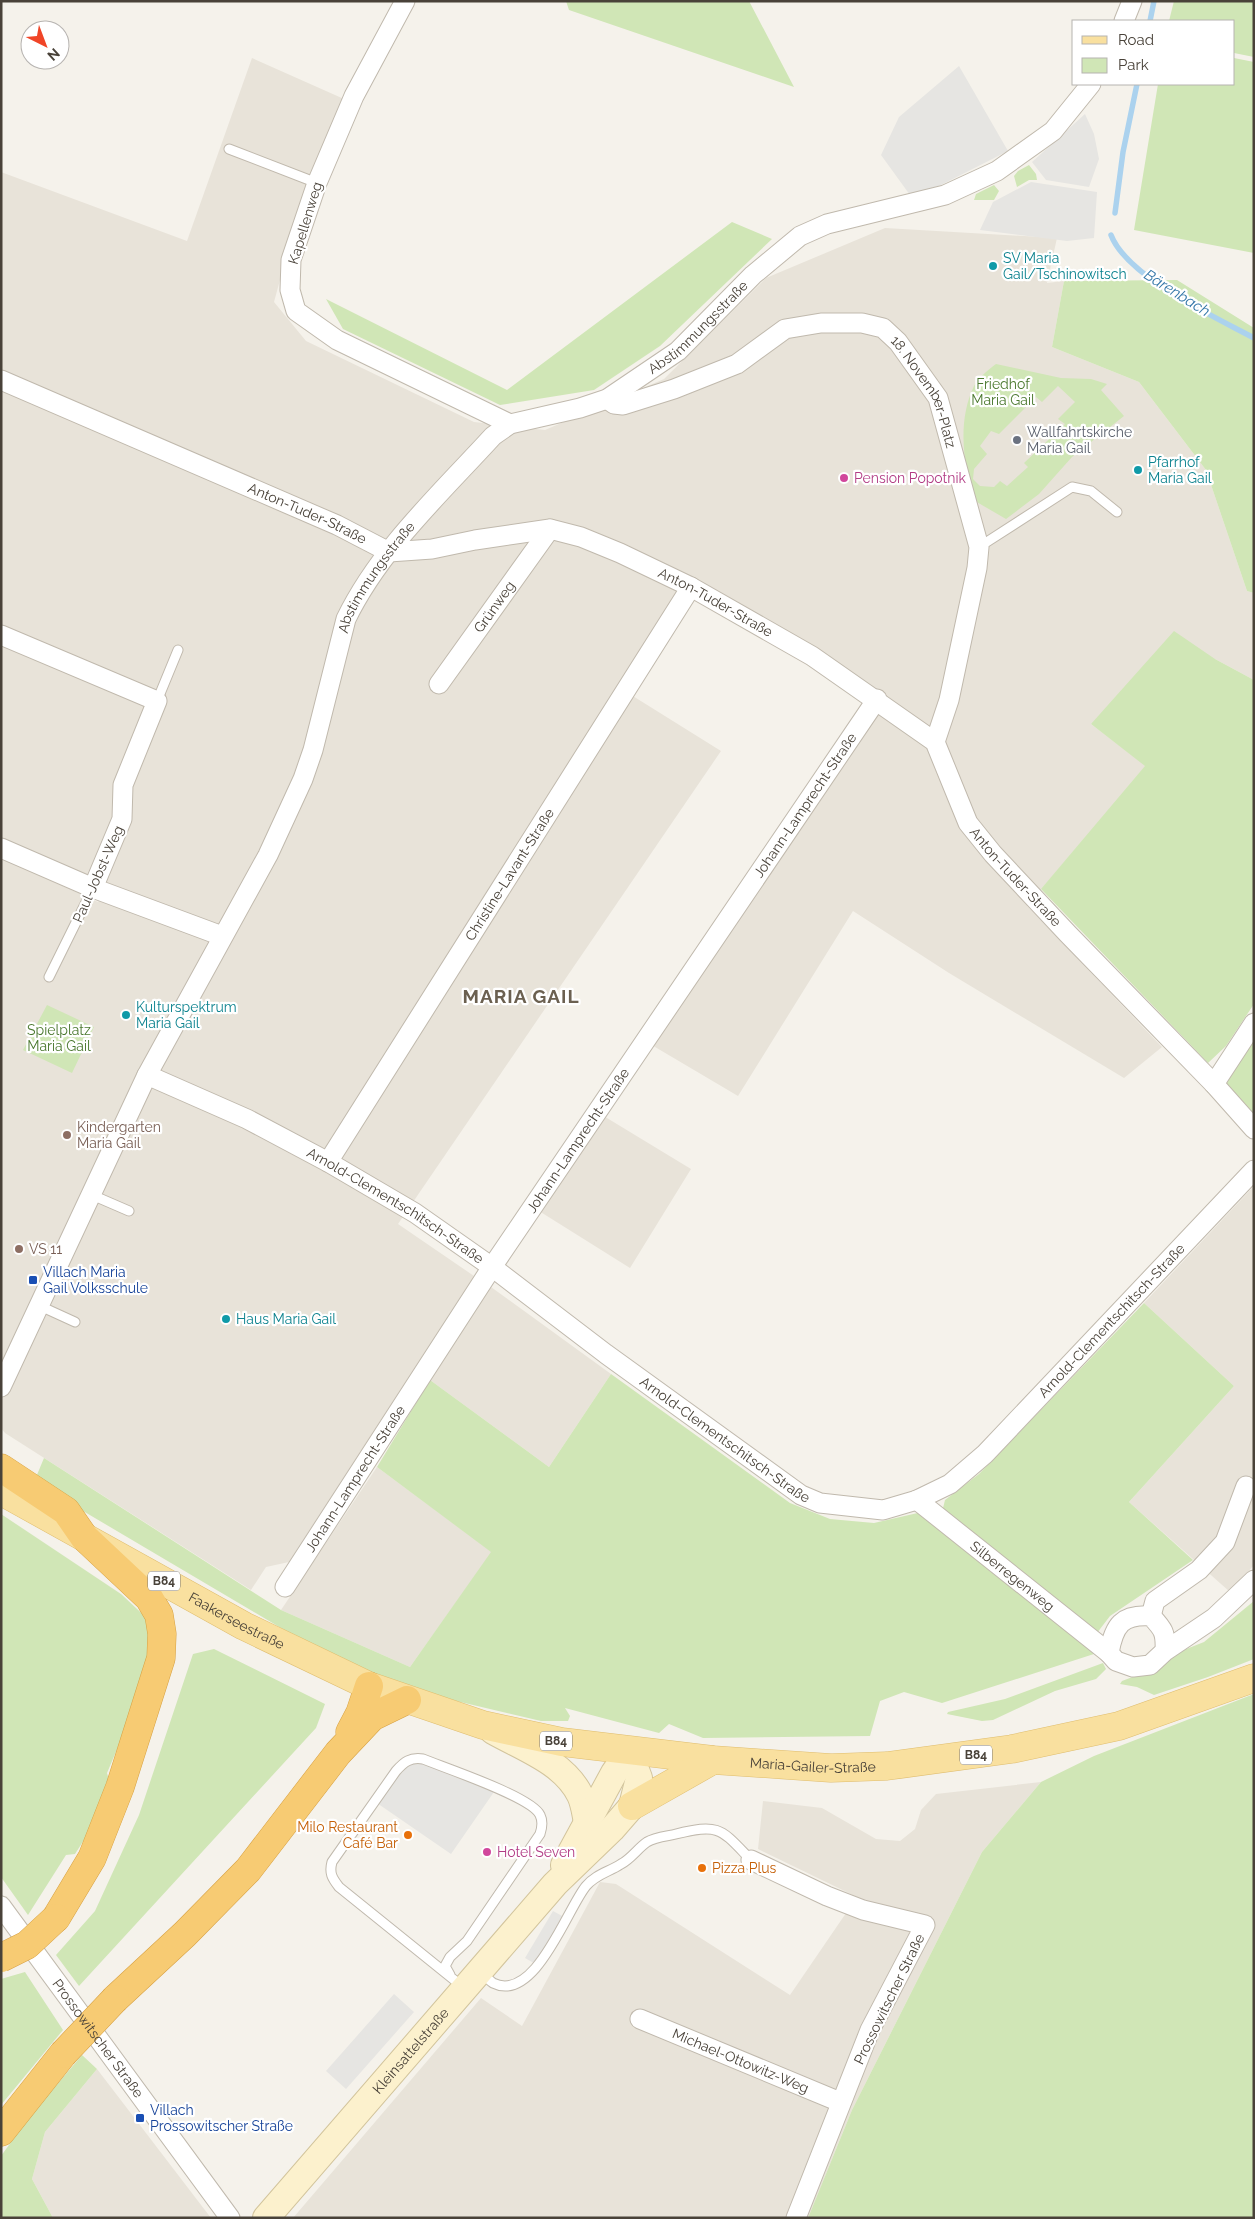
<svg xmlns="http://www.w3.org/2000/svg" width="1255" height="2219" viewBox="0 0 1255 2219" font-family="Raleway,sans-serif">
	<style>
		.residential { fill: #e8e3d9 }
		.green { fill: #d0e6b6; fill-rule: evenodd }
		.parking { fill: #e6e5e2 }
		.lines { fill: none; stroke-linecap: round; stroke-linejoin: round }
		.stream { stroke: #abd2ee; stroke-width: 5.5 }
		.service-casing { stroke: #c0b9ad; stroke-width: 11 }
		.minor-casing { stroke: #c0b9ad; stroke-width: 21 }
		.secondary-casing { stroke: #d2c49c; stroke-width: 28 }
		.primary-casing { stroke: #dfbd6f; stroke-width: 29 }
		.motorway-casing { stroke: #d7a143; stroke-width: 29 }
		.service { stroke: #fff; stroke-width: 9 }
		.minor { stroke: #fff; stroke-width: 19 }
		.secondary { stroke: #fcf1cd; stroke-width: 26 }
		.primary { stroke: #f9e09f; stroke-width: 28 }
		.motorway { stroke: #f7cb73; stroke-width: 28 }
		.motorway-bridge-casing { stroke: #d7a143; stroke-width: 29; stroke-linecap: butt }
		.motorway-bridge { stroke: #f7cb73; stroke-width: 28 }
		.culture-dot { fill: #0f9aa8; stroke: #fff; stroke-width: 2 }
		.worship-dot { fill: #6b7280; stroke: #fff; stroke-width: 2 }
		.hotel-dot { fill: #d1479c; stroke: #fff; stroke-width: 2 }
		.education-dot { fill: #8d6e63; stroke: #fff; stroke-width: 2 }
		.transit-dot { fill: #1a4fb4; stroke: #fff; stroke-width: 2 }
		.food-dot { fill: #e8710a; stroke: #fff; stroke-width: 2 }
		.labels { text-anchor: middle; dominant-baseline: central; stroke-width: 4.5; stroke-linejoin: round; paint-order: stroke }
		.shield { fill: #fff; stroke: #807b74; stroke-width: 1 }
		.shield-label { font-size: 12px; font-weight: bold; fill: #494239 }
		.street-label { font-size: 14px; fill: #494239; stroke: #fff }
		.culture-label { font-size: 14px; fill: #0d838f; stroke: #fff; text-anchor: start }
		.park-label { font-size: 14px; fill: #4a782e; stroke: #fff }
		.worship-label { font-size: 14px; fill: #5b616d; stroke: #fff; text-anchor: start }
		.hotel-label { font-size: 14px; fill: #b23c85; stroke: #fff; text-anchor: start }
		.education-label { font-size: 14px; fill: #785e54; stroke: #fff; text-anchor: start }
		.transit-label { font-size: 14px; fill: #164399; stroke: #fff; text-anchor: start }
		.food-label { font-size: 14px; fill: #c56008; stroke: #fff; text-anchor: end }
		.water-label { font-size: 15px; font-style: italic; fill: #3477a8; stroke: #fff }
		.district-label { font-size: 19px; font-weight: bold; letter-spacing: 1px; fill: #6b6050; stroke: #fff }
	</style>
	<rect width="100%" height="100%" fill="#f5f2eb"/>
	<path class="residential" d="M252,58L344,99L302,199L274,302L306,341L474,422L545,430L664,379L766,278L885,228L1057,238L1047,283L1064,281L1052,347L1139,382L1206,470L1247,591L1254,593V680L1215,659L1091,724L1146,766L1027,906L1162,1047L1124,1078L949,973L853,911L738,1096L650,1044L881,697L690,579L620,688L721,751L398,1224L474,1276L289,1562L266,1567L251,1590L5,1433L1,1428V858L98,902L106,885L1,840V172L187,241Z
		M602,1115L691,1169L630,1268L539,1211Z
		M1254,1186V1565L1230,1592L1129,1502L1234,1386L1144,1303Z
		M491,1287L611,1374L549,1467L430,1380Z
		M377,1467L492,1552L410,1667L281,1610Z
		M1041,1782L982,1852L852,2110L808,2218H293L481,1998L522,2026L600,1882L616,1884L790,1995L857,1897L758,1849L763,1801L822,1808L876,1839L900,1841L915,1829L921,1810L936,1794Z
		M97,2069L211,2218H53L32,2179L45,2132Z"/>
	<path class="green" d="M566,1H749L794,87L569,10Z
		M1174,1H1254V57L1234,53V21H1169Z
		M1234,58L1254,62V253L1134,230L1158,84H1234Z
		M1029,165L1036,174L1037,180H1029L1017,187L1014,176L1018,171Z
		M994,185L999,191L994,200H974L976,194Z
		M732,222L772,239L660,346L594,390L500,405L343,329L326,299L507,390Z
		M1177,280L1254,328V593L1247,591L1206,470L1139,382L1052,347L1064,281Z
		M996,364L1061,378L1091,379L1107,384L1101,390L1124,416L1072,457L1039,494L1006,519L975,501C963,466 957,421 974,386C979,377 988,370 996,364ZM1058,386L1075,402L1058,419L1065,424L1024,463L1028,467L1007,486L1000,481L994,487L980,486L973,479L974,469L987,454L980,446L991,431L999,434L1036,397L1042,402Z
		M1174,631L1215,659L1254,680V1004L1226,1046L1208,1063L1041,889L1145,766L1091,724Z
		M47,1005L94,1027L72,1073L23,1050Z
		M1254,1033V1114L1223,1082Z
		M1144,1303L1234,1386L1129,1502L1193,1560L1110,1616L1097,1633L942,1512L945,1500L979,1474Z
		M611,1374L790,1503L830,1519L874,1523L922,1512L1097,1653L942,1703L904,1692L880,1701L870,1736L703,1738L669,1724L659,1733L565,1708L570,1716L568,1721H541L452,1700L370,1672L308,1644L34,1482L44,1458L281,1610L410,1667L491,1552L377,1467L430,1380L549,1467Z
		M1,1514L121,1594L151,1622L153,1648L126,1728L107,1773L109,1780L91,1829L75,1854L66,1855L28,1915L1,1877Z
		M1254,1601V1659L1208,1677L1154,1695L1137,1687L1120,1684L1122,1681L1148,1671L1161,1659L1204,1642Z
		M214,1649L325,1704L316,1728L79,1986L56,1955L95,1911L139,1815L193,1654Z
		M1103,1663L1106,1669L1096,1679L1055,1691L993,1720L982,1721L947,1714L948,1712L1005,1699Z
		M1254,1694V2218H808L852,2110L982,1852L1041,1782L1094,1756Z
		M25,1972L63,2030L1,2105V1979Z
		M82,2055L97,2069L45,2132L32,2179L53,2218H1V2156L27,2120Z"/>
	<path class="parking" d="M959,66L1008,151L941,185L910,195L881,155L899,117Z
		M1085,114L1094,134L1099,159L1089,187L1046,180L1032,162Z
		M1031,182L1097,192L1094,238L1067,241L980,230L993,202Z
		M414,1758L496,1789L451,1854L374,1801L396,1771Z
		M553,1911L566,1918L539,1966L525,1958Z
		M394,1994L414,2012L346,2089L326,2071Z"/>
	<g class="lines">
		<path class="stream" d="M1150,21L1154,1
			M1115,213L1123,152L1137,84
			M1111,235C1127,277 1215,317 1254,338"/>
		<defs>
			<path id="service" d="M229,149L317,183
				M979,547L1072,487L1091,491L1117,512
				M157,701L178,650
				M49,977L93,888
				M92,1195L129,1211
				M40,1306L75,1322
				M481,1973C485,1976 489,1980 493,1983C535,2004 567,1909 586,1886C596,1874 609,1872 621,1864C631,1859 638,1848 647,1842C655,1837 668,1836 676,1834C720,1823 721,1829 751,1860
				M450,1975L445,1966L450,1957L467,1941L540,1834C542,1828 543,1821 540,1815C532,1797 445,1768 423,1759C410,1757 404,1762 396,1771L332,1862C329,1873 332,1878 339,1887L463,1987"/>
			<g id="minor">
				<path d="M405,1L354,96L317,183L291,260L290,290L296,311L337,340L510,424"/>
				<path d="M1124,21L1132,1"/>
				<path id="s1" d="M1,380L337,525L389,552L432,549L475,540L550,529L581,537L620,553L691,587L812,656L935,742L968,823L993,854L1068,934L1214,1084L1254,1129"/>
				<path id="s2" d="M607,399L614,404L623,405L674,389L737,364L785,329L821,323H862L883,328L898,342L938,398L979,547L977,568L949,700L935,742"/>
				<path d="M1,635L157,701L123,785L122,819L93,888"/>
				<path id="s3" d="M439,684L550,529"/>
				<path d="M1,848L93,888L222,936"/>
				<path id="s4" d="M147,1075L247,1119L328,1162L415,1213L492,1267L606,1354L801,1495L820,1503L883,1510L917,1500L950,1484L985,1454L1254,1170"/>
				<path d="M1214,1084L1254,1023"/>
				<path id="s5" d="M328,1162L691,587"/>
				<path id="s6" d="M1,1387L147,1075L268,855L303,779L313,750L346,619C380,549 441,493 493,436L510,424L580,408L607,399L678,351L753,275L800,236L827,224L945,195L997,171L1053,131L1091,84"/>
				<path id="s7" d="M917,1500L1109,1653"/>
				<path id="s8" d="M285,1587L492,1267L877,699"/>
				<path d="M1151,1616L1155,1601L1199,1570L1225,1542L1246,1486"/>
				<path d="M1165,1651C1166,1632 1163,1629 1151,1616C1122,1614 1114,1625 1109,1653L1116,1661L1133,1667L1150,1665L1165,1651L1214,1618L1254,1580"/>
				<path d="M751,1860L827,1896L863,1910L925,1925L870,2030L796,2218"/>
				<path id="s9" d="M1,1906L230,2218"/>
				<path id="s10" d="M640,2019L840,2102"/>
			</g>
			<g id="secondary">
				<path d="M493,1731C523,1748 564,1762 580,1795C584,1803 585,1813 587,1822"/>
				<path d="M564,1865L614,1773L629,1751"/>
				<path id="s11" d="M266,2218L555,1884L612,1829L632,1806L639,1778L629,1751"/>
			</g>
			<g id="primary">
				<path id="s12" d="M1,1491L244,1626L369,1686L483,1725L562,1742L713,1760L831,1768L887,1766L1012,1749L1119,1726L1254,1678"/>
				<path d="M632,1806L713,1760"/>
			</g>
			<path id="motorway" d="M1,1468L66,1511L84,1537L149,1598L159,1615L162,1634L161,1658L120,1787L92,1858L56,1918
				M350,1732L360,1713L369,1686
				M115,1999L185,1934L248,1870L338,1753L372,1717L407,1700
				M1,2132L63,2054"/>
		</defs>
		<use href="#service" class="service-casing"/>
		<use href="#minor" class="minor-casing"/>
		<use href="#secondary" class="secondary-casing"/>
		<use href="#primary" class="primary-casing"/>
		<use href="#motorway" class="motorway-casing"/>
		<use href="#service" class="service"/>
		<use href="#minor" class="minor"/>
		<use href="#secondary" class="secondary"/>
		<use href="#primary" class="primary"/>
		<use href="#motorway" class="motorway"/>
		<defs>
			<path id="motorway-bridge" d="M1,1958L27,1945L56,1918
				M63,2054L115,1999"/>
		</defs>
		<use href="#motorway-bridge" class="motorway-bridge-casing"/>
		<use href="#motorway-bridge" class="motorway-bridge"/>
	</g>
	<g class="culture-dot">
		<circle cx="993" cy="266" r="5"/>
		<circle cx="1138" cy="470" r="5"/>
		<circle cx="126" cy="1015" r="5"/>
		<circle cx="226" cy="1319" r="5"/>
	</g>
	<circle class="worship-dot" cx="1017" cy="440" r="5"/>
	<g class="hotel-dot">
		<circle cx="844" cy="478" r="5"/>
		<circle cx="487" cy="1852" r="5"/>
	</g>
	<g class="education-dot">
		<circle cx="67" cy="1135" r="5"/>
		<circle cx="19" cy="1249" r="5"/>
	</g>
	<g class="transit-dot">
		<rect x="28" y="1275" width="10" height="10" rx="2.5"/>
		<rect x="135" y="2113" width="10" height="10" rx="2.5"/>
	</g>
	<g class="food-dot">
		<circle cx="408" cy="1835" r="5"/>
		<circle cx="702" cy="1868" r="5"/>
	</g>
	<g class="labels">
		<g class="shield">
			<rect x="148" y="1571.5" width="32" height="19" rx="4"/>
			<rect x="540" y="1731.5" width="32" height="19" rx="4"/>
			<rect x="960" y="1745.5" width="32" height="19" rx="4"/>
		</g>
		<g class="shield-label">
			<text x="164" y="1581">B84</text>
			<text x="556" y="1741">B84</text>
			<text x="976" y="1755">B84</text>
		</g>
		<g class="street-label">
			<text transform="translate(305 223) rotate(-73)">Kapellenweg</text>
			<text stroke="none"><textPath href="#s6" startOffset="1318">Abstimmungsstraße</textPath></text>
			<text stroke="none"><textPath href="#s2" startOffset="375">18. November-Platz</textPath></text>
			<text stroke="none"><textPath href="#s1" startOffset="334">Anton-Tuder-Straße</textPath></text>
			<text stroke="none"><textPath href="#s6" startOffset="896">Abstimmungsstraße</textPath></text>
			<text stroke="none"><textPath href="#s1" startOffset="769">Anton-Tuder-Straße</textPath></text>
			<text stroke="none"><textPath href="#s3" startOffset="95">Grünweg</textPath></text>
			<text stroke="none"><textPath href="#s8" startOffset="939">Johann-Lamprecht-Straße</textPath></text>
			<text transform="translate(98 874) rotate(-66)">Paul-Jobst-Weg</text>
			<text stroke="none"><textPath href="#s5" startOffset="340">Christine-Lavant-Straße</textPath></text>
			<text stroke="none"><textPath href="#s1" startOffset="1189">Anton-Tuder-Straße</textPath></text>
			<text stroke="none"><textPath href="#s8" startOffset="534">Johann-Lamprecht-Straße</textPath></text>
			<text stroke="none"><textPath href="#s4" startOffset="281">Arnold-Clementschitsch-Straße</textPath></text>
			<text stroke="none"><textPath href="#s4" startOffset="1166">Arnold-Clementschitsch-Straße</textPath></text>
			<text stroke="none"><textPath href="#s4" startOffset="686">Arnold-Clementschitsch-Straße</textPath></text>
			<text stroke="none"><textPath href="#s8" startOffset="129">Johann-Lamprecht-Straße</textPath></text>
			<text stroke="none"><textPath href="#s7" startOffset="122">Silberregenweg</textPath></text>
			<text stroke="none"><textPath href="#s12" startOffset="269">Faakerseestraße</textPath></text>
			<text stroke="none"><textPath href="#s12" startOffset="870">Maria-Gailer-Straße</textPath></text>
			<text transform="translate(889 1999) rotate(-64)">Prossowitscher Straße</text>
			<text stroke="none"><textPath href="#s9" startOffset="164">Prossowitscher Straße</textPath></text>
			<text stroke="none"><textPath href="#s11" startOffset="221">Kleinsattelstraße</textPath></text>
			<text stroke="none"><textPath href="#s10" startOffset="109">Michael-Ottowitz-Weg</textPath></text>
		</g>
		<g class="culture-label">
			<text x="1003" y="258">SV Maria<tspan x="1003" dy="16">Gail/Tschinowitsch</tspan></text>
			<text x="1148" y="462">Pfarrhof<tspan x="1148" dy="16">Maria Gail</tspan></text>
			<text x="136" y="1007">Kulturspektrum<tspan x="136" dy="16">Maria Gail</tspan></text>
			<text x="236" y="1319">Haus Maria Gail</text>
		</g>
		<g class="park-label">
			<text x="1003" y="384">Friedhof<tspan x="1003" dy="16">Maria Gail</tspan></text>
			<text x="59" y="1030">Spielplatz<tspan x="59" dy="16">Maria Gail</tspan></text>
		</g>
		<g class="worship-label">
			<text x="1027" y="432">Wallfahrtskirche<tspan x="1027" dy="16">Maria Gail</tspan></text>
		</g>
		<g class="hotel-label">
			<text x="854" y="478">Pension Popotnik</text>
			<text x="497" y="1852">Hotel Seven</text>
		</g>
		<g class="education-label">
			<text x="77" y="1127">Kindergarten<tspan x="77" dy="16">Maria Gail</tspan></text>
			<text x="29" y="1249">VS 11</text>
		</g>
		<g class="transit-label">
			<text x="43" y="1272">Villach Maria<tspan x="43" dy="16">Gail Volksschule</tspan></text>
			<text x="150" y="2110">Villach<tspan x="150" dy="16">Prossowitscher Straße</tspan></text>
		</g>
		<g class="food-label">
			<text x="398" y="1827">Milo Restaurant<tspan x="398" dy="16">Café Bar</tspan></text>
			<text x="712" y="1868" text-anchor="start">Pizza Plus</text>
		</g>
		<g class="water-label">
			<text transform="translate(1177 293) rotate(32)">Bärenbach</text>
		</g>
		<g class="district-label">
			<text x="521" y="996">MARIA GAIL</text>
		</g>
	</g>
	<rect width="1255" height="2219" fill="none" stroke="#494239" stroke-width="5"/>
	<rect x="1072" y="20" width="162" height="65" fill="#ffffff" stroke="#b6b3b0"/>
	<rect x="1082" y="36" width="25" height="8" fill="#f9e09f" stroke="#b6b3b0"/>
	<text x="1118" y="45" font-size="15" fill="#494239">Road</text>
	<rect x="1082" y="58" width="25" height="15" fill="#d0e6b6" stroke="#b6b3b0"/>
	<text x="1118" y="70" font-size="15" fill="#494239">Park</text>
	<g transform="translate(45 45) rotate(138)"><circle r="24" fill="#ffffff" stroke="#b6b3b0"/>
	<path d="M0-4L9 19L0 12L-9 19Z" fill="#f04527"/>
	<text y="-8" font-size="14" font-weight="bold" text-anchor="middle" fill="#494239">N</text>
	</g>
</svg>
